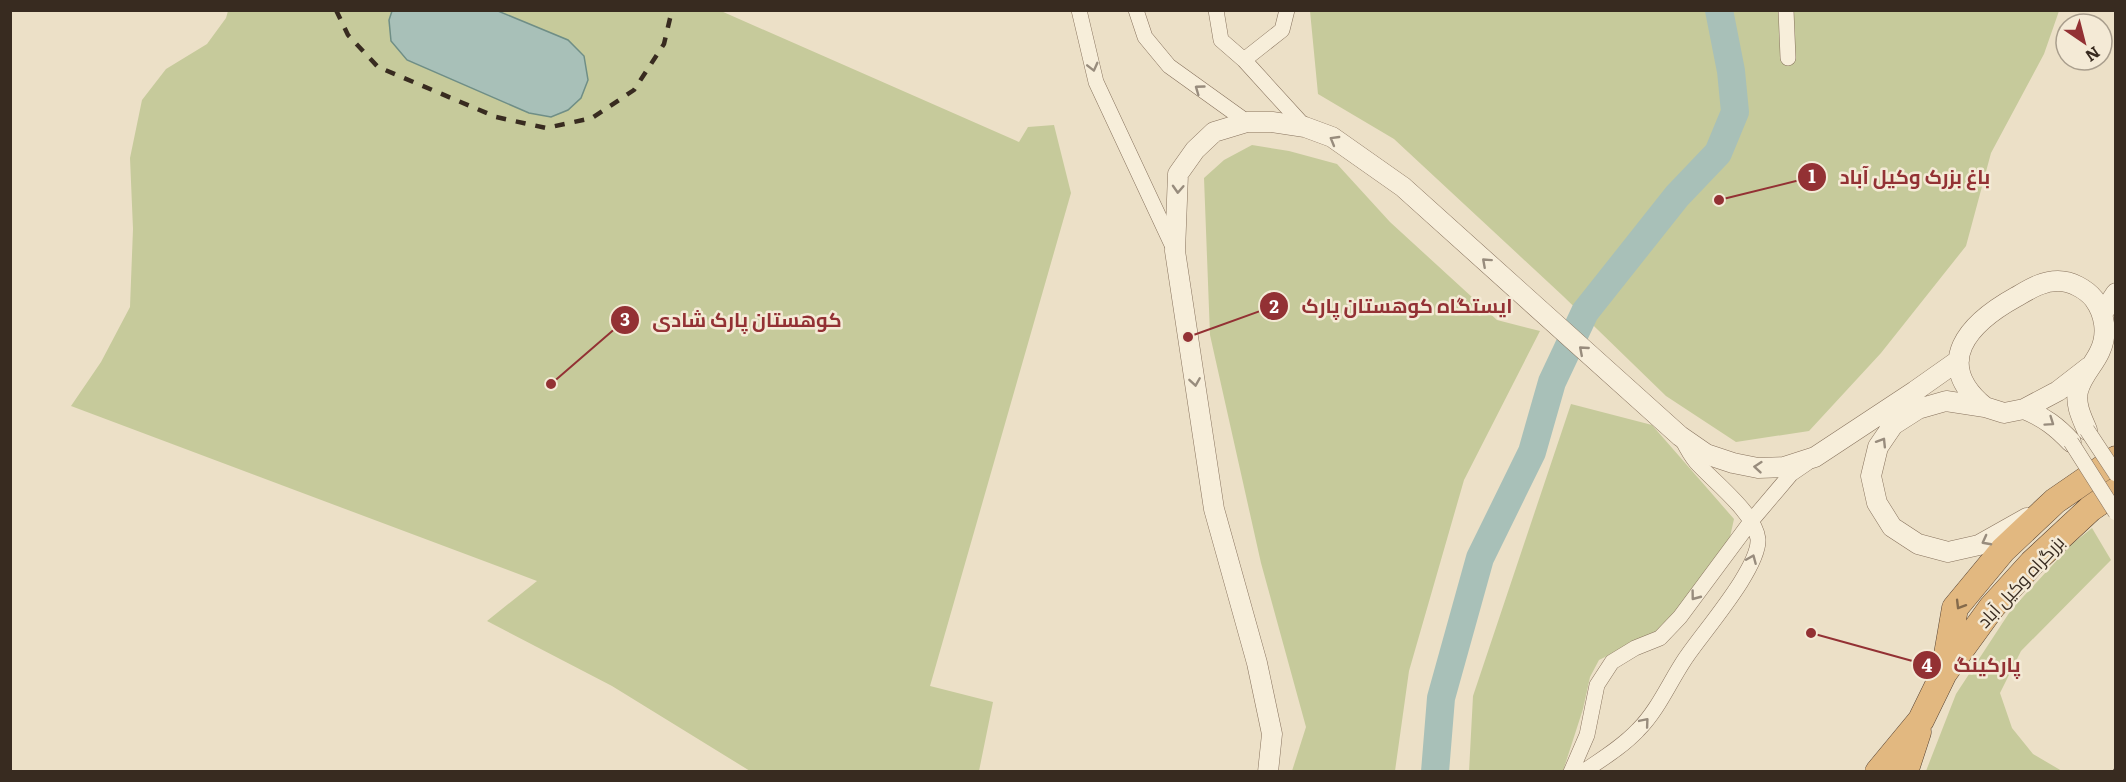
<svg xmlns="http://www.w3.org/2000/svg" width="2126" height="782" viewBox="0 0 2126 782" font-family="Literata,Cairo,serif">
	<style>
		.green { fill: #c6ca9b }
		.water { fill: #a8c0b8; stroke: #6f8e86; stroke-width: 1.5 }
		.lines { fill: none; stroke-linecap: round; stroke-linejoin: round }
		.river { stroke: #a8c0b8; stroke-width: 28 }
		.minor-casing { stroke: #87725d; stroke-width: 16 }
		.tertiary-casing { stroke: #87725d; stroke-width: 21 }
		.trunk-casing { stroke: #554131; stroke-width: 27 }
		.minor { stroke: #f7eeda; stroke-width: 15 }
		.tertiary { stroke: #f7eeda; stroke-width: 20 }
		.trunk { stroke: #e2b880; stroke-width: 26 }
		.tram { stroke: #382b20; stroke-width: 1.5 }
		.rail { stroke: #382b20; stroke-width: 4.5; stroke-dasharray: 10 10; stroke-linecap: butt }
		.minor-bridge-casing { stroke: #87725d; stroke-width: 16; stroke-linecap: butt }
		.minor-bridge { stroke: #f7eeda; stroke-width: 15 }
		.oneway { stroke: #988c7d }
		.oneway2 { stroke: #846a4b }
		.labels { text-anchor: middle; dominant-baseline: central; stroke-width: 5; stroke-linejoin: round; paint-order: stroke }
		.street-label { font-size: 18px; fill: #382b20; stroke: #f4ead6 }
		.leader { fill: none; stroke: #933134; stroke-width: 2 }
		.callout-dot { fill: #933134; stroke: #f4ead6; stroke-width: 2 }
		.mark-label { font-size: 18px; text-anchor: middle; font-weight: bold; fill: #fff }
		.callout-label { font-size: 20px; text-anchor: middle; font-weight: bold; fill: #933134; stroke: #f4ead6; stroke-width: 5; stroke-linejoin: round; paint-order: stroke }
	</style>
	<rect width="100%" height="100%" fill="#ece0c7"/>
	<path class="green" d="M228,11H721L1019,142L1028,127L1054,125L1071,193L930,686L993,702L979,771H750L612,686L487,621L537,581L71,406L101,362L130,307L133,229L130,158L142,100L166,69L207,44L226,18Z
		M1310,11H2059L2044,54L1991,153L1966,246L1881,353L1809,431L1736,442L1666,396L1563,296L1394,139L1318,94Z
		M1252,145L1289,151L1337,164L1390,222L1497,320L1540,331L1464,480L1409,671L1395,771H1292L1306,727L1261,563L1210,335L1204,178L1224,160Z
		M1571,404L1652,425L1734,519L1730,537L1663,628L1599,660L1590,677L1583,709L1563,771L1469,772L1473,696Z
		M2092,528L2111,560L2021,651L2000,693L2012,728L2033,754L2062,771H1926L1956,694L2011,610L2072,544Z"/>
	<path class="water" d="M392,11H498L568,40L584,56L588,80L581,98L568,110L551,117L529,113L407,60L391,41L389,20Z"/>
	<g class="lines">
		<path class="river" d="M1435,772L1441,698L1480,558L1532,452L1552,382L1585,312L1677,196L1718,153L1735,112L1731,71L1719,10"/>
		<defs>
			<path id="minor" d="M1079,10L1096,82L1174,249
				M1136,10L1145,37L1169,66L1247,122
				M1216,10L1221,40L1244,60L1305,127
				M1786,10L1788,58
				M1244,60L1282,30L1287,10
				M1571,772L1587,735L1597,685L1612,662L1635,648L1660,638L1680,617L1752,520L1791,474L1807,463
				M1583,772C1602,759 1622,747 1638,730C1658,710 1669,683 1685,659C1702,633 1760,568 1758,539C1755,513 1714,482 1696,462C1691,456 1686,447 1682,439"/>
			<path id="tertiary" d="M2102,314L2116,293
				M1985,407C1931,363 1969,323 2016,297C2030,289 2042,281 2058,281C2071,281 2086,289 2094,299C2105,314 2108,334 2100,351C2094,365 2082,375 2078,391C2075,405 2082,418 2087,430
				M2024,409C2044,417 2057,427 2071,442
				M2027,518L1979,545L1948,552L1918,544L1892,527L1877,503L1871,476L1878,447L1893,425L1918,409L1946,401L1985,407L2004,413L2024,409L2058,391L2089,367
				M1268,772L1272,734L1257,663L1214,509L1175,251L1178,174L1195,150L1214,132L1247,122H1272L1305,127L1332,137L1403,187L1680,436L1706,454L1733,463L1758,468L1784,467L1815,457L1915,391L1959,360"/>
			<path id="trunk" d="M1945,666L1955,608L2003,550L2055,501L2116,459
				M1878,772L1921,720L1944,673L1992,607L2032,563L2090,509L2116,491
				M1905,772L1918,732"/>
		</defs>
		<use href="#minor" class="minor-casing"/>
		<use href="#tertiary" class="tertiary-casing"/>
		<use href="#trunk" class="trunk-casing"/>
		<use href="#minor" class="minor"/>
		<use href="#tertiary" class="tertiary"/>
		<use href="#trunk" class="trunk"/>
		<path class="tram" d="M2113,772L2116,766"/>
		<path class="rail" d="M336,10L348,35L378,67L496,117L546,128L592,118L634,90L664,44L672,10"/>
		<defs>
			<path id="minor-bridge" d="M2087,430L2116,474
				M2071,442L2116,513"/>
		</defs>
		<use href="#minor-bridge" class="minor-bridge-casing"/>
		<use href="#minor-bridge" class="minor-bridge"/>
	</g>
	<defs><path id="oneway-chevron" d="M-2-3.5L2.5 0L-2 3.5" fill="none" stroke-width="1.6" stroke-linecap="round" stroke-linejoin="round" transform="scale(1.5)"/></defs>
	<g class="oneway">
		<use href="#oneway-chevron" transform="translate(1093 67) rotate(76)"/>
		<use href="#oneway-chevron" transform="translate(1199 89) rotate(-144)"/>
		<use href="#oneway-chevron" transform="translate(1334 140) rotate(-150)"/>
		<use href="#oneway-chevron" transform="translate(1178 189) rotate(93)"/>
		<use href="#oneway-chevron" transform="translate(1486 262) rotate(-138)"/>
		<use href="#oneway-chevron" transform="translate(1583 350) rotate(-139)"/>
		<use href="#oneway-chevron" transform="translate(1195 382) rotate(81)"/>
		<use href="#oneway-chevron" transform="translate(2050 422) rotate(35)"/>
		<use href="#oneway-chevron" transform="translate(1882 442) rotate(-58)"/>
		<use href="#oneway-chevron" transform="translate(1758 467) rotate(-175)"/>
		<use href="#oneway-chevron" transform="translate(1986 541) rotate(152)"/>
		<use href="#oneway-chevron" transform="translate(1752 559) rotate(-67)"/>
		<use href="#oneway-chevron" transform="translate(1695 596) rotate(127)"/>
		<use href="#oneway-chevron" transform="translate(1645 722) rotate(-50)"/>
	</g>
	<use class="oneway2" href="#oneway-chevron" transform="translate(1960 605) rotate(121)"/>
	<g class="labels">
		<g class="street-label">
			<text transform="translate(2020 581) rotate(-47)">بزرگراه وکیل آباد</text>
		</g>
	</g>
	<path class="leader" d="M1719 200L1812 177M1188 337L1274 306M551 384L625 320M1811 633L1927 665"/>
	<g class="callout-dot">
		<circle cx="1719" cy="200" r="6"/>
		<circle cx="1188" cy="337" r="6"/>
		<circle cx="551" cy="384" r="6"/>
		<circle cx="1811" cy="633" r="6"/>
		<circle cx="1812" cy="177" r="15"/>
		<circle cx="1274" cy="306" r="15"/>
		<circle cx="625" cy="320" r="15"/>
		<circle cx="1927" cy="665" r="15"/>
	</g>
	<g class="mark-label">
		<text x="1812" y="183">1</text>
		<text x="1274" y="313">2</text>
		<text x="625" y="326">3</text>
		<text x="1927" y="672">4</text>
	</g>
	<g class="callout-label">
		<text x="1915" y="184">باغ بزرک وکیل آباد</text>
		<text x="1407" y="313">ایستگاه کوهستان پارک</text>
		<text x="747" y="327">کوهستان پارک شادی</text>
		<text x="1987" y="672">پارکینگ</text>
	</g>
	<rect width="2126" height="782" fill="none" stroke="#382b20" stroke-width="24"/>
	<g transform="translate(2084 42) rotate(145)"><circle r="28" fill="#f4ead6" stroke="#a99e8d" stroke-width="1.5"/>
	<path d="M0-4.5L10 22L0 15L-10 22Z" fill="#933134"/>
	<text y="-9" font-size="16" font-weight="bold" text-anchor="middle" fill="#382b20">N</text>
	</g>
</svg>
